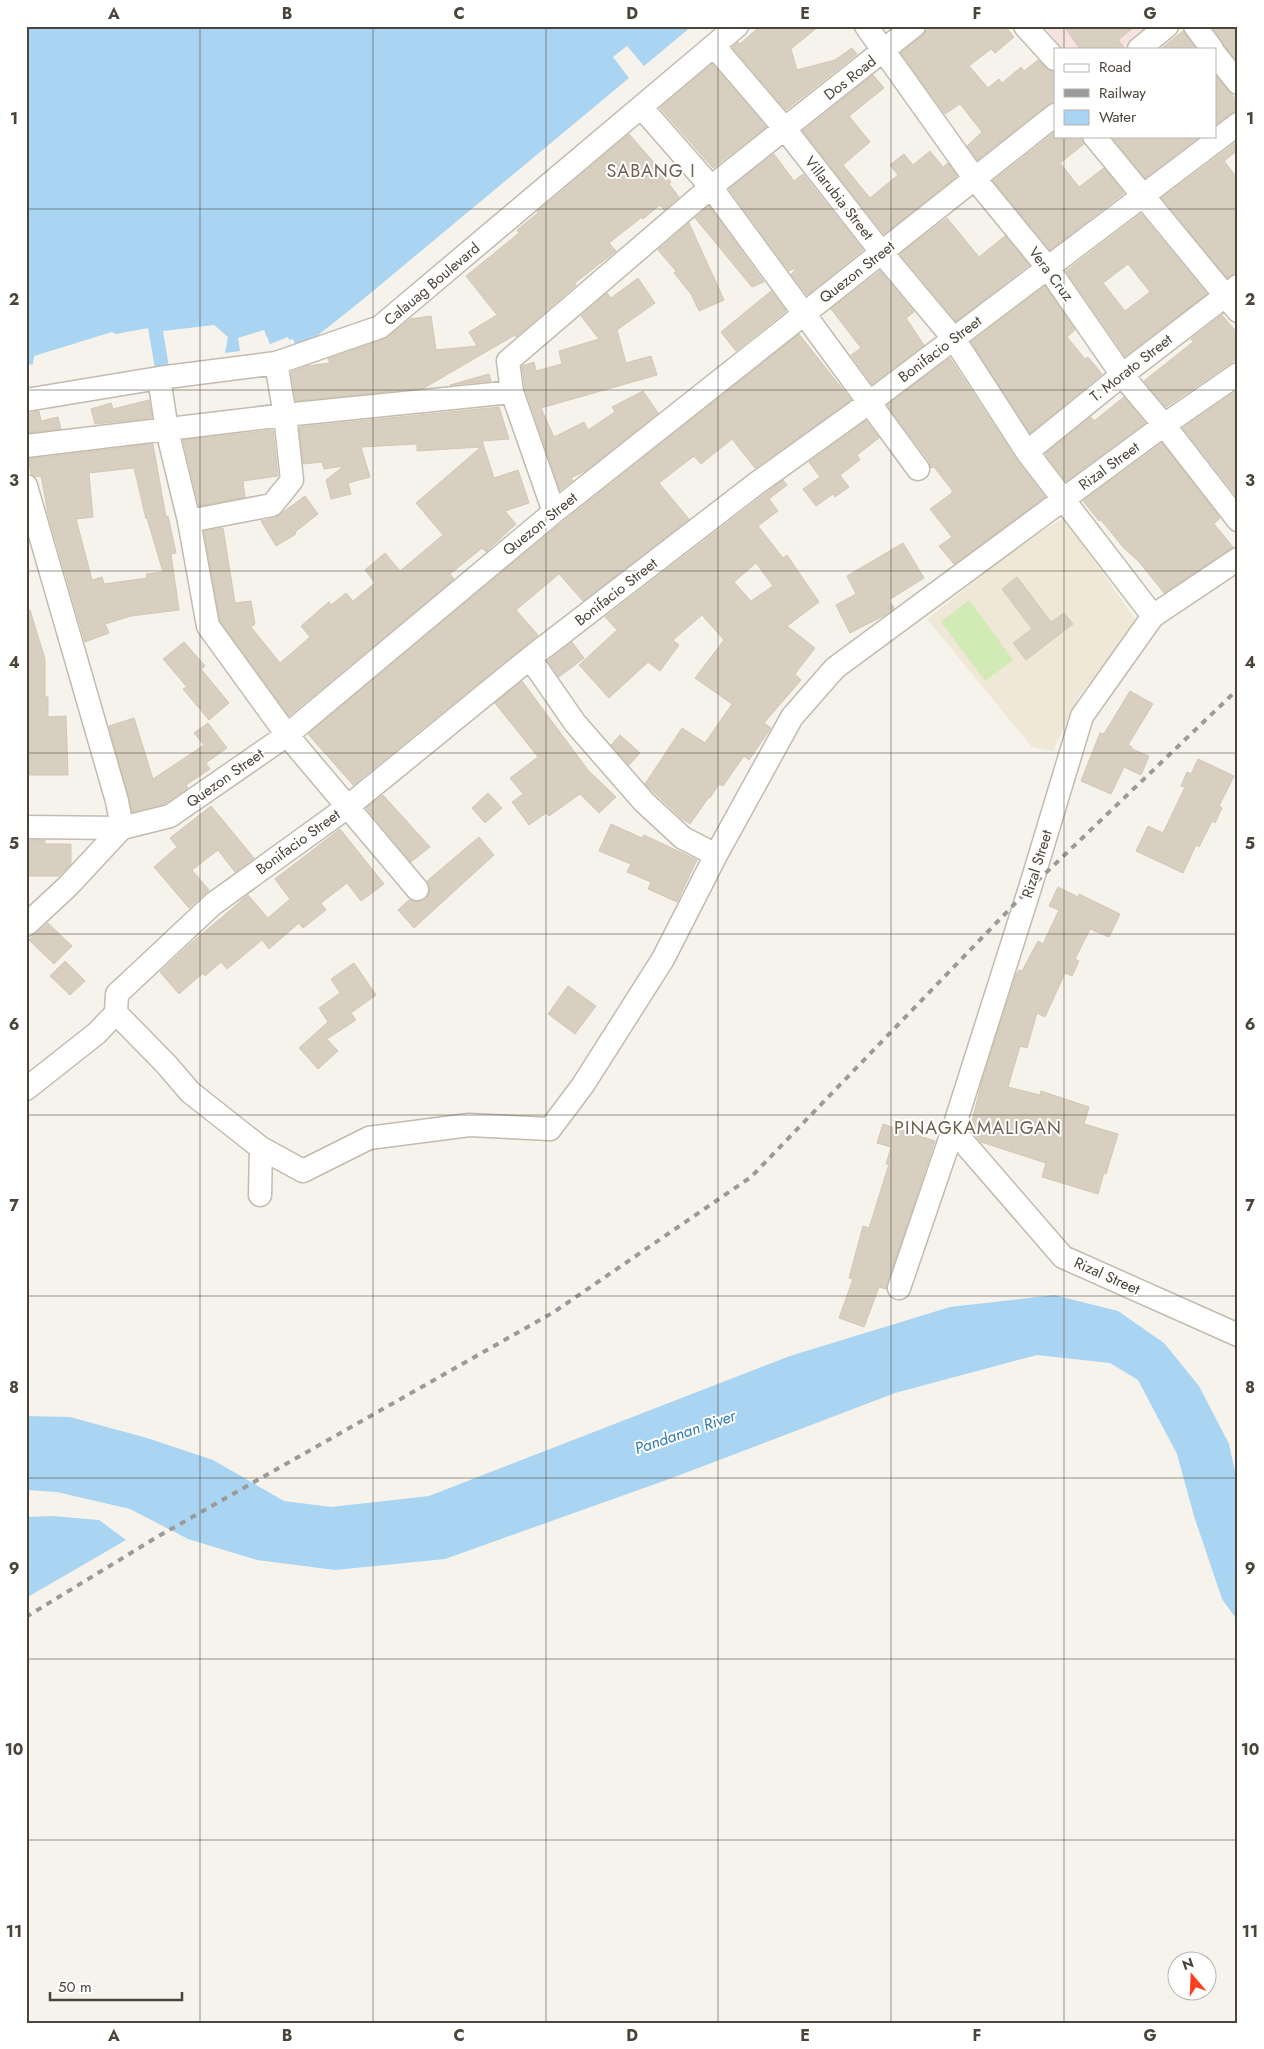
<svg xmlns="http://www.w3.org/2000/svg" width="1264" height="2049" viewBox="0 0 1264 2049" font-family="Jost,sans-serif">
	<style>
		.education { fill: #efe8d6 }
		.medical { fill: #f6e3e0 }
		.green { fill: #d2eab5 }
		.water { fill: #a9d4f2 }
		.building { fill: #d8cfc1; stroke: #d3c7b4; fill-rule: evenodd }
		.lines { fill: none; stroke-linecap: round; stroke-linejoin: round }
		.minor-casing { stroke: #c2bbae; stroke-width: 25 }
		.minor { stroke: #fff; stroke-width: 22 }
		.rail { stroke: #9a9a9a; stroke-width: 4; stroke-dasharray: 6 6; stroke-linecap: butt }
		.grid { fill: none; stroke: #4b4439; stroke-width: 1; stroke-opacity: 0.55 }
		.labels { text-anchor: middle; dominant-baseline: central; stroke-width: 4; stroke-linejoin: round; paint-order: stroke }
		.street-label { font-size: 15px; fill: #4b4439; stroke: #fff }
		.water-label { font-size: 16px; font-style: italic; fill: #2e7ab2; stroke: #fff }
		.quarter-label { font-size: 18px; letter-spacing: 1px; fill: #6e6250; stroke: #fff }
		.neatline { fill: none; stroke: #4b4439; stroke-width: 2 }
		.grid-label { font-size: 16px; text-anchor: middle; font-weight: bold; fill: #4b4439 }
	</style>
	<rect width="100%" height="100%" fill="#f6f3ec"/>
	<path class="education" d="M1064,518L1138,623L1079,696L1053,751L1032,747L927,619L1025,541Z"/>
	<path class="medical" d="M1044,26H1157L1130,49H1062Z"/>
	<path class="green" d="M969,600L1013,660L985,681L941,622Z"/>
	<path class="water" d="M26,26H692L644,66L627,46L613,57L629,78L361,301L298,351L293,339L289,340L288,337L270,344L264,330L238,338L240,351L225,353L228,337L214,325L163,331L170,373L155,368L148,328L116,334L112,332L34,356L33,364L26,365Z
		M1054,1295L1118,1311L1164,1343L1199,1386L1229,1444L1238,1485V1621L1222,1599L1194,1516L1177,1454L1138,1380L1110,1363L1037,1355L895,1393L672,1478L445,1559L335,1570L257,1560L188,1539L130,1509L57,1492L26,1490V1416L70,1417L147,1438L213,1460L284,1501L331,1507L429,1496L790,1356L950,1307Z
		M53,1516L99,1520L126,1540L26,1598V1517Z"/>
	<path class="building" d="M760,26H819L791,49L797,70L835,60L852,48L857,54L786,110L732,47L738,42L740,44Z
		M930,26H1005L1014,37L995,53L991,49L969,66L988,88L999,79L1002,83L1021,67L1024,71L1038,60L1046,68L1055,72V102L1047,105L977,160L967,146L982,132L960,104L945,114L901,53L922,36Z
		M1064,26H1135L1118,40L1125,49H1080Z
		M1212,26H1238L1237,61L1224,45Z
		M1183,31L1196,49H1161Z
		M712,64L766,127L713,168L660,108Z
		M873,75L884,88L849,116L870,142L843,165L870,198L898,175L890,165L904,154L913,165L930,151L943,167L948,163L957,176L884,234L803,131Z
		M1215,75L1238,102V111L1230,114L1215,125Z
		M1055,132V136H1081L1084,144L1060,163L1079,187L1104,168L1124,193L1050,250L993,181Z
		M629,134L671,182L669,184L679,197L664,210L660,205L643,219L642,217L609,243L616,251L575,283L576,285L516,337L515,335L424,388L296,401L291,372L307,366L330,363L328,359L385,339L410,319L431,316L436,350L477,346L469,332L497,315L466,276L519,233L517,230L538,213L537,212Z
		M1111,136H1200L1145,178Z
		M1238,141V150L1224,161L1238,179V273L1227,278L1162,198Z
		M774,154L794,181L803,174L863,250L807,295L791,274L798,267L789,271L729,189Z
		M709,206L764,282L752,287L695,218Z
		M1141,214L1207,294L1125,356L1066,271ZM1128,264L1150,292L1125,311L1103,283Z
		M947,218L979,257L1005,236L1029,265L956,321L900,254Z
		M689,223L724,300L699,311L691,294L674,273L676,271L658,250Z
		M880,271L914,312L906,318L924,345L872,384L851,355L861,348L831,309Z
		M638,278L655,303L617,330L626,363L651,356L657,375L541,408L554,437L584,422L588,430L615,412L612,407L643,391L658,413L585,471L571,478L573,480L560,490L525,389L522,366L534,362L536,371L562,364L559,351L599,339L581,316L607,293L611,298Z
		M1045,286L1075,330L1067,337L1085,359L1088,357L1102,374L1030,433L971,342Z
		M771,291L786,311L736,351L721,332Z
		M1222,315L1238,334V358L1166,407L1144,381L1193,342L1191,339Z
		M799,334L851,400L755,468L732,439L701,464L694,456L659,483L689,519L583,601L559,574L516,610L538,635L353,785L308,734L554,529Z
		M950,358L1016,459L1045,497L954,564L939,546L952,537L930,509L952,493V490L934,467L931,468L929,461L887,405Z
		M489,374L491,381L450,385Z
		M1238,390V498L1183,428Z
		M1124,397L1145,423L1066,481L1045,454L1091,417L1094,421Z
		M149,400L152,418L95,424L91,409L111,403L113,409Z
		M499,407L509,439L482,441L494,478L518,470L529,503L505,511L516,524L486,552L482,548L450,574L454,579L289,716L220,621L204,531L223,528L235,603L251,601L255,624L251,627L280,663L310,637L301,626L329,602L331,605L346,593L353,601L375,583L365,570L385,553L400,571L443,535L416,503L481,447L417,451V444L361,447L370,477L348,483L351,494L331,499L326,480L344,466L324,469L322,462L303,464L299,427Z
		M39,411L41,421L58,417L61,429L27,433L26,414Z
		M866,421L879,438L857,455L860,460L840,475L849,487L835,497L833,494L816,506L803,489L820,477L809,462Z
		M273,430L278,476L243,481L245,497L199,506L183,440Z
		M1162,443L1220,518L1214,524L1233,547L1164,593L1140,563L1123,547L1101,520L1099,521L1083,501Z
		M153,444L166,517L168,516L176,553L171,554L179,610L131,616L105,624L109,633L85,642L48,514L41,476L36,477L31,474L28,459ZM134,468L146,519L147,518L163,572L146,574L147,578L104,584L102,577L92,580L76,519L93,517L89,473Z
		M783,480L787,485L769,499L778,511L758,526L783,558L787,555L819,602L787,626L815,648L795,674L801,680L764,723L771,728L749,760L744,756L723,786L719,784L710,798L709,797L690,824L680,817L645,784L682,728L705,743L732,704L695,678L724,640L702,615L673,640L679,645L660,671L648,662L609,698L579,665L617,630L605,617ZM756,563L773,586L751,601L734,582Z
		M305,496L318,514L295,532L296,534L276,546L261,521L275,518Z
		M903,543L924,578L889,600L894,608L885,615L850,633L836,605L856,594L847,576Z
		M1017,577L1051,622L1064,613L1073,624L1026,660L1013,643L1032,629L1002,589Z
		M30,610L45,659V697H48V717L66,716L68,775H26V611Z
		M184,642L205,666L201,669L229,703L209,720L183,689L187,687L163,659Z
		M572,642L584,658L559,677L548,661Z
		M522,681L588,770L616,797L599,813L580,794L549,816L546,813L529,825L512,802L523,794L510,778L538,757L495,703Z
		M1130,691L1153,704L1128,745L1132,747V749L1149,756L1141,775L1124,767L1111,794L1081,781L1100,733L1104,734Z
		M134,718L153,779L204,745L194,733L208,723L227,748L206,763L210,769L186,785L188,788L164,804L132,812L109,726Z
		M620,735L640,753L629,765L611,745Z
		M1198,759L1234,776L1219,806L1222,808L1215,823L1212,821L1199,847L1196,845L1183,873L1136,851L1148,826L1163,833L1185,787L1181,786L1187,772L1191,774Z
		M488,793L502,808L485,823L472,808Z
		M383,795L430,847L411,862L366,808Z
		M211,806L254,858L235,872L218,850L192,870L209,890L189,908L154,867L177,847L170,838Z
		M611,824L642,838L644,835L697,860L677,902L648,889L651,882L627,872L631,864L599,851Z
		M340,829L384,884L361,901L347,883L321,903L326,910L303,928L299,923L269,949L262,940L227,969L221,962L205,976L203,973L179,994L160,972L190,944L248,895L268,918L290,899L275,879Z
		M479,837L494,855L414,928L398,910L410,899L419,902L426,899L429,893L430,886L427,881Z
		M26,840H45V844H71V864L59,876H26Z
		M1058,887L1078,897L1079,894L1120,914L1109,937L1090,929L1075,959L1079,961L1072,976L1065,973L1045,1017L1037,1013L1027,1048L1020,1046L1008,1087L1040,1095L1041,1091L1089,1107L1084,1124L1118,1134L1106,1174L1104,1173L1098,1194L1042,1177L1046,1163L981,1142L970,1129L982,1081L1016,975L1019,970L1022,971L1038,941L1043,944L1059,910L1049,906Z
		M48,923L72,946L54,964L29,940Z
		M65,961L85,981L70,995L50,976Z
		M354,963L376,995L351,1013L356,1020L327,1039L338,1051L318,1069L299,1048L328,1022L319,1008L340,993L331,979Z
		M568,986L596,1006L575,1034L548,1014Z
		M883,1124L935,1141L886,1289L879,1287L864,1327L839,1318L853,1279L849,1278L863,1226L869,1228L889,1164H886L891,1147L877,1143Z"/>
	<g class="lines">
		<defs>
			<path id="minor" d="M866,26L975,179L1048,268L1122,375L1164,425L1238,520
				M1025,26L1055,59
				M1195,26L1212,49
				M714,46L785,129L882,253L954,339L1027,452L1153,616
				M1139,49L1167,26
				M1215,54L1238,83
				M642,108L711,187L918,469
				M1094,136L1238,311
				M159,378L167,430L189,521L208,626L287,735L417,889
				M512,392L508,361L711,187L914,26
				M26,400L159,378L276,363L380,327L737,26
				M26,446L285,415L512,392L554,512
				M1027,452L1122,375L1238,286
				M26,486L117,801L122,828L26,827
				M189,521L272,505L292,480L285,415L276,363
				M530,658L575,723L644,802L683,838L716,855
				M26,925L68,886L122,828L170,816L287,735L554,512L1055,115
				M116,1013L166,1064L190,1092L261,1148L303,1171L369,1138L469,1125L550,1129L583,1085L663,959L716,855L792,717L835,668L1164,425L1238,374
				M26,1089L97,1033L116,1013L117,994L213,904L346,808L530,658L757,483L870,402L1238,124
				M953,1130L1063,1257L1238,1335
				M260,1195L261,1148
				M899,1288L953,1130L1030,888L1082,716L1153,616L1238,559"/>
		</defs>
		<use href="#minor" class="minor-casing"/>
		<use href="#minor" class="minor"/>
		<path class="rail" d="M26,1617L157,1537L554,1312L751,1177L1030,888L1238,689"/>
	</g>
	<path class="grid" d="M200,26V2023M373,26V2023M546,26V2023M718,26V2023M891,26V2023M1064,26V49M1064,136V2023M26,209H1238M26,390H1238M26,571H1238M26,753H1238M26,934H1238M26,1115H1238M26,1296H1238M26,1478H1238M26,1659H1238M26,1840H1238"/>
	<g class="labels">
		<g class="street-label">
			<text transform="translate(850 78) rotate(-38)">Dos Road</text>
			<text transform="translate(839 198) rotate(52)">Villarubia Street</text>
			<text transform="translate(857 272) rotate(-38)">Quezon Street</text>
			<text transform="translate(1051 274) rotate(53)">Vera Cruz</text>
			<text transform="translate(432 284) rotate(-40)">Calauag Boulevard</text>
			<text transform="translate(940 349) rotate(-37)">Bonifacio Street</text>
			<text transform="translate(1131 368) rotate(-38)">T. Morato Street</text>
			<text transform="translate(1109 466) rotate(-36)">Rizal Street</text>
			<text transform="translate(540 524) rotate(-39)">Quezon Street</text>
			<text transform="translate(616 592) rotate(-38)">Bonifacio Street</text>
			<text transform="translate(225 778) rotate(-35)">Quezon Street</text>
			<text transform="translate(298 842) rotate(-36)">Bonifacio Street</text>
			<text transform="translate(1037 864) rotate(-73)">Rizal Street</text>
			<text transform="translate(1107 1276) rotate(24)">Rizal Street</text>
		</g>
		<g class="water-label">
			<text transform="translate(685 1432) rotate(-19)">Pandanan River</text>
		</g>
		<g class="quarter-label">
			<text x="651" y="171">SABANG I</text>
			<text x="978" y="1128">PINAGKAMALIGAN</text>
		</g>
	</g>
	<rect width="1264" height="2049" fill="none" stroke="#ffffff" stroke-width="55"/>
	<rect x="1054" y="48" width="162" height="90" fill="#ffffff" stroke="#b7b4b0"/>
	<rect x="1064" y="64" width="25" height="8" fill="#ffffff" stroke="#b7b4b0"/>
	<text x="1099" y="72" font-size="15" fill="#4b4439">Road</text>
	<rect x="1064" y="89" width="25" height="8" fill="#9a9a9a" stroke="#b7b4b0"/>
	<text x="1099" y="98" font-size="15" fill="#4b4439">Railway</text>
	<rect x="1064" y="110" width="25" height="15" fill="#a9d4f2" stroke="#b7b4b0"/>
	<text x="1099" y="122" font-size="15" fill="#4b4439">Water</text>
	<g transform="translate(1192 1976) rotate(341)"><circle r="24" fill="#ffffff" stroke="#b7b4b0"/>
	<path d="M0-4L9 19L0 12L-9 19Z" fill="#fc3f1d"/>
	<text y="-8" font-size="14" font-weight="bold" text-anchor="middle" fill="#4b4439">N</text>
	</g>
	<path d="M50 1992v8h132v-8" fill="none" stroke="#4b4439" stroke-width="2.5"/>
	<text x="58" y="1992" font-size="15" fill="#4b4439" stroke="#ffffff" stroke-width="4" paint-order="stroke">50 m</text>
	<rect x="28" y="28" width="1208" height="1994" class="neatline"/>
	<g class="grid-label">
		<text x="114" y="19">A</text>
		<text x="287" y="19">B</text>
		<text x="459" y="19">C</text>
		<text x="632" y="19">D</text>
		<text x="805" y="19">E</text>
		<text x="977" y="19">F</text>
		<text x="1150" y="19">G</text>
		<text x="14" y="124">1</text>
		<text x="1250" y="124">1</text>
		<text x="14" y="305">2</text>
		<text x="1250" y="305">2</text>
		<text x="14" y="486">3</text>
		<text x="1250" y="486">3</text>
		<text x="14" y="668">4</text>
		<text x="1250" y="668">4</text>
		<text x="14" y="849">5</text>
		<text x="1250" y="849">5</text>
		<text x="14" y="1030">6</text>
		<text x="1250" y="1030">6</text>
		<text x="14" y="1211">7</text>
		<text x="1250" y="1211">7</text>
		<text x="14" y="1393">8</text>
		<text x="1250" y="1393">8</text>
		<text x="14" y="1574">9</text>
		<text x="1250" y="1574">9</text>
		<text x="14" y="1755">10</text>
		<text x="1250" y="1755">10</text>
		<text x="14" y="1937">11</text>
		<text x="1250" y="1937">11</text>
		<text x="114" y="2041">A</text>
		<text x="287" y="2041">B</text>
		<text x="459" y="2041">C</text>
		<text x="632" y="2041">D</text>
		<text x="805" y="2041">E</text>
		<text x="977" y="2041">F</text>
		<text x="1150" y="2041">G</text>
	</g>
</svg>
